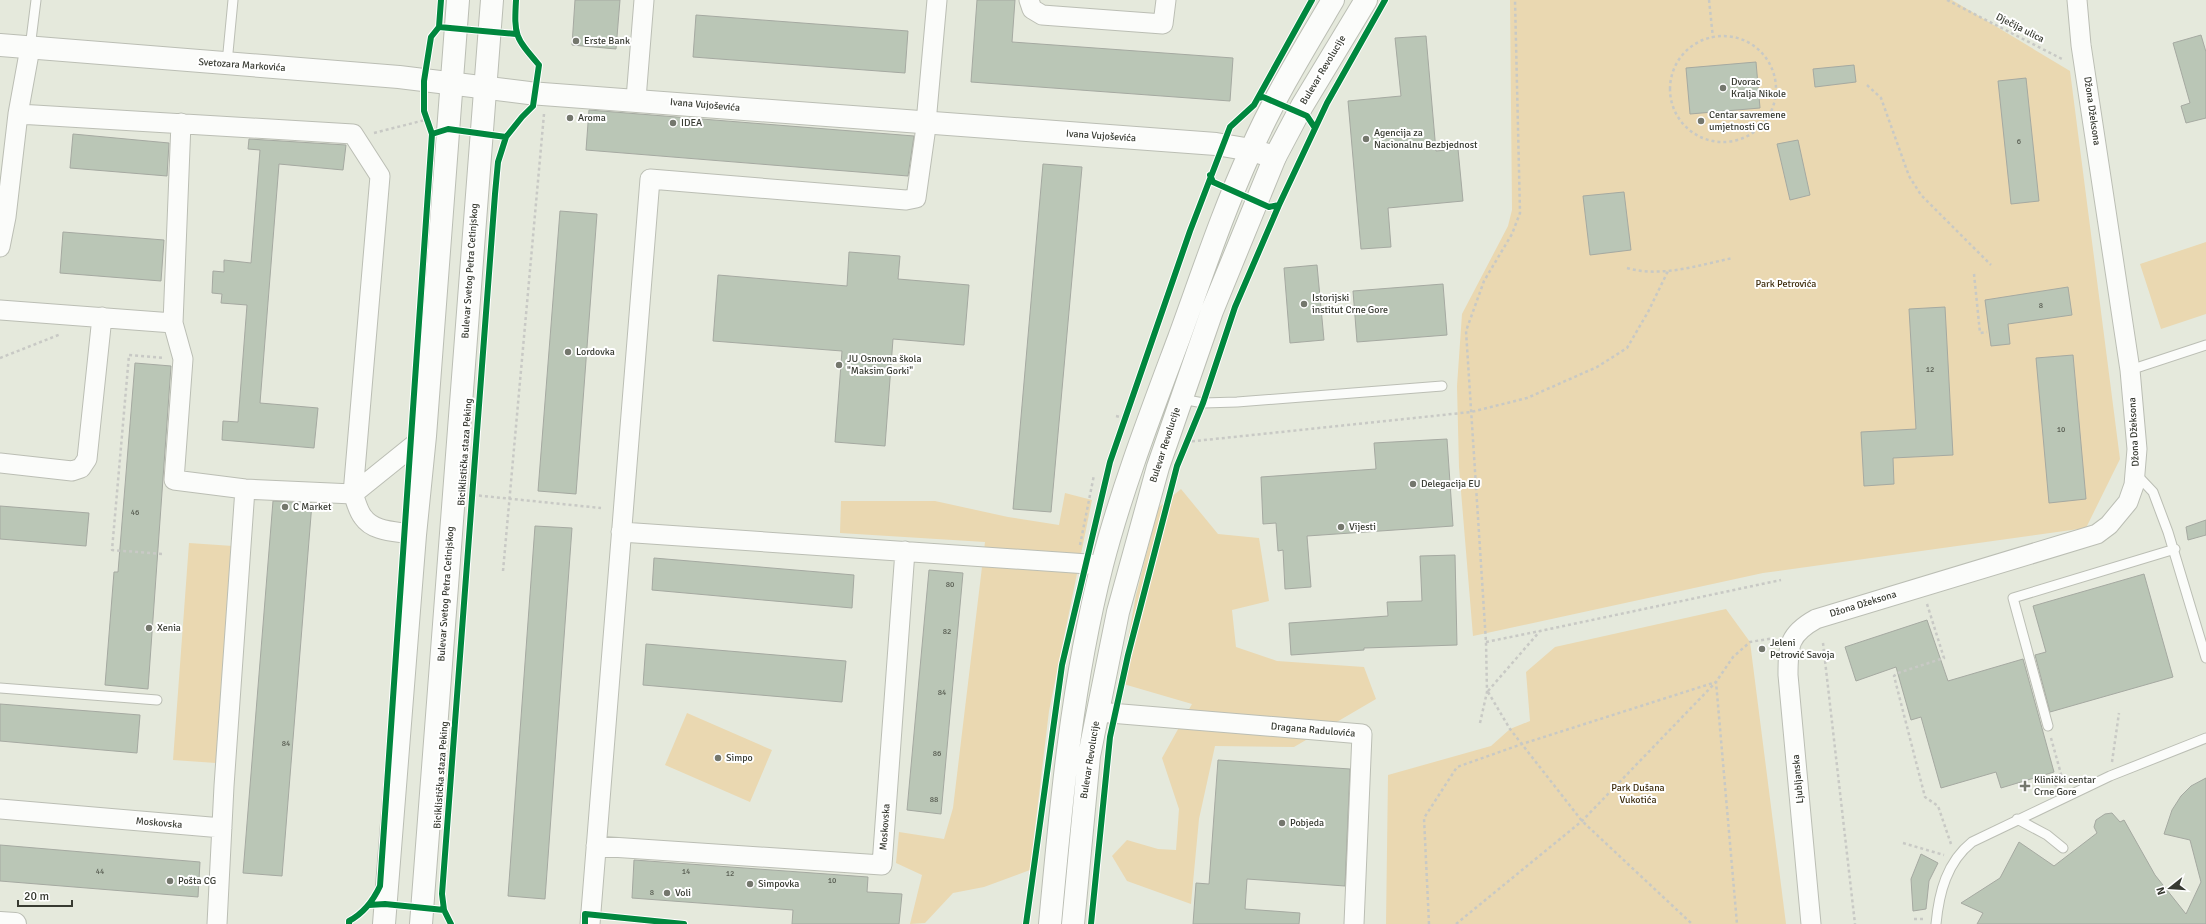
<svg xmlns="http://www.w3.org/2000/svg" width="2206" height="924" viewBox="0 0 2206 924" font-family="Signika,sans-serif">
	<style>
		.green { fill: #ead8b1 }
		.building { fill: #bac6b6; stroke: #a5a9a1 }
		.lines { fill: none; stroke-linecap: round; stroke-linejoin: round }
		.service-casing { stroke: #bbbeb4; stroke-width: 11 }
		.minor-casing { stroke: #bbbeb4; stroke-width: 21 }
		.tertiary-casing { stroke: #bbbeb4; stroke-width: 24 }
		.secondary-casing { stroke: #bbbeb4; stroke-width: 24 }
		.path { stroke: #c8c9c5; stroke-width: 2.5; stroke-dasharray: 3 3; stroke-linecap: butt }
		.service { stroke: #fbfcfa; stroke-width: 9 }
		.minor { stroke: #fbfcfa; stroke-width: 19 }
		.tertiary { stroke: #fbfcfa; stroke-width: 22 }
		.secondary { stroke: #fbfcfa; stroke-width: 22 }
		.cycleway-casing { stroke: #fff; stroke-width: 8 }
		.cycleway { stroke: #00873e; stroke-width: 6 }
		.poi-dot { fill: #74776d; stroke: #fff; stroke-width: 1.5 }
		.labels { text-anchor: middle; dominant-baseline: central; stroke-width: 4; stroke-linejoin: round; paint-order: stroke }
		.number-label { font-size: 8px; fill: #585d52 }
		.street-label { font-size: 10px; fill: #373a31; stroke: #fff }
		.poi-label { font-size: 10px; fill: #373a31; stroke: #fff; text-anchor: start }
		.park-label { font-size: 10px; fill: #3f2e0e; stroke: #fff }
	</style>
	<rect width="100%" height="100%" fill="#e5e9dc"/>
	<path class="green" d="M1510,0H1952L2070,71L2120,459L2086,528L1763,573L1473,636L1459,467L1457,386L1462,314L1508,226L1512,210Z
		M2206,242V314L2161,329L2140,264Z
		M1181,489L1218,534L1259,538L1269,601L1232,610L1236,647L1277,661L1364,667L1376,699L1294,747L1215,746L1199,819L1191,904L1127,881L1112,856L1127,840L1158,849L1176,850L1179,809L1162,758L1192,704L1120,683L1136,595L1158,508Z
		M1065,493L1092,500L1049,711L1030,870L984,887L953,893L925,923L910,924L922,875L896,863L899,832L944,839L953,808L985,542L840,533L841,501H935L1008,517L1059,525Z
		M189,543L233,546L216,763L173,760Z
		M1726,609L1750,642L1786,924H1386L1388,775L1491,746L1510,729L1530,721L1526,672L1555,647Z
		M687,713L772,750L750,802L665,765Z"/>
	<path class="building" d="M575,0H620L616,49L572,45Z
		M977,0H1015L1012,42L1233,58L1230,101L971,82Z
		M696,15L908,31L905,73L693,57Z
		M2201,35L2206,52V118L2186,123L2181,106L2190,103L2173,43Z
		M1426,36L1436,151L1458,149L1463,201L1388,208L1391,247L1361,249L1348,101L1401,96L1395,38Z
		M1756,62L1760,108L1690,114L1686,68Z
		M1854,65L1856,82L1815,87L1813,69Z
		M2026,78L2039,201L2011,204L1998,81Z
		M589,110L914,136L908,176L586,150Z
		M73,134L169,143L167,176L70,168Z
		M249,139L346,145L343,170L279,164L260,403L318,408L314,448L222,440L223,421L238,422L247,305L221,303L222,294L212,293L213,271L224,272V260L251,263L260,150L248,149Z
		M1798,140L1810,195L1790,200L1777,144Z
		M1043,164L1082,167L1051,512L1013,509Z
		M1624,192L1631,250L1590,255L1583,196Z
		M560,211L597,214L576,494L538,491Z
		M63,232L164,240L161,281L60,273Z
		M849,252L900,256L898,279L969,285L964,345L893,339L885,446L835,442L842,351L713,341L718,275L847,286Z
		M1317,265L1324,340L1290,343L1284,268Z
		M1443,284L1447,335L1357,342L1353,291Z
		M2068,287L2072,315L2008,324L2010,344L1991,346L1985,300Z
		M1945,307L1953,455L1893,458L1894,484L1864,486L1861,432L1916,429L1909,309Z
		M2073,355L2086,499L2049,503L2036,358Z
		M135,363L171,366L148,689L105,685L114,572H118Z
		M1447,439L1453,526L1307,536L1311,587L1285,589L1283,550L1278,551L1276,523L1263,524L1261,477L1376,469L1374,443Z
		M273,501L312,503L282,876L243,873Z
		M0,506L89,513L86,546L0,539Z
		M2206,520V535L2188,540L2186,527Z
		M535,526L572,528L545,899L508,896Z
		M1455,555L1457,645L1364,648V650L1291,655L1289,623L1388,616L1387,602L1422,601L1420,556Z
		M654,558L854,575L852,608L652,590Z
		M929,570L963,573L941,814L907,810Z
		M2144,574L2173,677L2050,712L2035,655L2046,652L2033,606Z
		M1927,620L1948,681L2023,659L2054,772L2001,788L1996,772L1941,788L1921,717L1911,720L1896,667L1856,681L1845,647Z
		M646,644L846,661L842,702L643,685Z
		M0,704L140,715L137,753L0,741Z
		M1218,760L1350,769L1345,886L1247,879L1245,909L1300,913L1299,924H1193L1196,883L1209,884Z
		M2206,778V924H1977L1983,913L1961,903L2000,878L2019,842L2054,866L2097,833L2094,827L2096,820L2105,814L2112,813L2120,822L2124,820L2155,875L2186,914L2201,882L2190,840L2164,834L2172,810L2181,796L2191,786Z
		M0,845L200,862L198,897L0,881Z
		M1921,854L1938,863L1929,881L1926,909L1913,911L1911,879Z
		M634,860L868,877L867,892L902,894L899,924H792L793,910L632,898Z"/>
	<g class="lines">
		<defs>
			<path id="service" d="M30,48L36,0
				M227,63L233,0
				M2130,370L2206,345
				M1182,399L1203,403L1237,402L1442,386
				M2136,474L2153,492L2168,532L2206,658
				M0,688L157,700
				M2048,726L2013,598L2175,549
				M2017,819L2047,835L2063,848
				M1936,924C1939,892 1947,862 1972,842L2110,776L2206,738"/>
			<path id="minor" d="M1029,0L1032,9L1042,15L1163,24L1166,0
				M636,99L644,0
				M18,114L353,134L380,176L353,494C356,501 358,511 363,517C374,533 398,531 415,535
				M181,123L173,323L183,359L174,480L245,489L353,494
				M0,247L6,217L18,114L30,48
				M0,310L173,323
				M0,463L72,471L81,468L87,459L102,317
				M353,494L425,436
				M621,532L1102,565
				M1098,712L1362,734L1354,924
				M0,809L222,828
				M596,846L882,865L905,551
				M217,924L224,786L245,489
				M590,924L650,179L906,200L916,198L925,134L937,0
				M1811,924L1788,675C1788,645 1789,634 1816,619L2097,534L2109,525L2128,502L2134,485L2137,449L2130,370L2081,45L2077,0"/>
			<path id="tertiary" d="M0,45L399,77L529,93L1216,144L1251,150L1275,157
				M0,923L15,924"/>
			<path id="secondary" d="M384,924L415,535L425,436L458,0
				M421,924L492,0
				M1050,924C1061,804 1072,683 1102,565C1122,488 1151,413 1179,338C1202,275 1223,211 1251,150C1274,98 1304,49 1333,0
				M1073,924L1089,756L1118,612L1158,467L1212,311L1275,157L1302,106L1366,0"/>
		</defs>
		<use href="#service" class="service-casing"/>
		<use href="#minor" class="minor-casing"/>
		<use href="#tertiary" class="tertiary-casing"/>
		<use href="#secondary" class="secondary-casing"/>
		<path class="path" d="M1709,0L1713,38
			M1947,0L2064,60
			M1670 89a53 53 0 1 1 106 0a53 53 0 1 1-106 0Z
			M1867,85L1881,98L1909,176L1921,195L1991,265
			M374,133L429,119
			M1627,268C1661,278 1699,265 1733,258
			M1974,274L1980,333L1987,332
			M0,358L61,334
			M1116,416L1128,419
			M1186,442L1471,412L1527,398L1597,367L1627,348L1648,312L1668,271
			M473,495L601,508
			M1080,545L1094,475
			M162,554L112,550L129,355L164,358
			M503,571L544,114
			M1927,604L1944,658L1898,673L1894,676L1925,797L1938,806L1951,844
			M1486,642L1540,631
			M1823,643L1855,924
			M1488,691L1540,631L1781,580
			M1488,692L1510,729L1582,821L1692,924
			M1480,723L1487,692L1486,642L1466,331L1484,281L1512,234L1520,213L1515,0
			M2051,738L2061,774L2055,787
			M2112,762L2119,713
			M1903,843L1944,855
			M1914,919H1924
			M1429,924L1424,818L1457,767L1522,744L1716,682L1737,924
			M1456,924L1582,821L1716,682L1733,657L1750,642L1774,638"/>
		<use href="#service" class="service"/>
		<use href="#minor" class="minor"/>
		<use href="#tertiary" class="tertiary"/>
		<use href="#secondary" class="secondary"/>
		<defs>
			<path id="cycleway" d="M439,27L516,34
				M1258,98L1263,97L1307,116L1315,128
				M432,134L448,129L506,137
				M1210,175L1213,182L1269,207L1279,205
				M369,905L385,904L444,910
				M349,924V921C364,913 373,901 380,886L432,134L424,111V81L431,37L439,27L441,0
				M451,924L444,910L442,894L495,194L498,162L506,137L522,117L533,106L539,65C515,37 514,36 516,0
				M585,924V914L684,924
				M1026,924L1062,665L1110,462L1190,231L1230,127L1254,105L1312,0
				M1091,924L1110,737L1128,655L1177,466L1203,403L1235,307L1279,205L1327,103L1385,0"/>
		</defs>
		<use href="#cycleway" class="cycleway-casing"/>
		<use href="#cycleway" class="cycleway"/>
	</g>
	<g class="poi-dot">
		<circle cx="576" cy="41" r="4"/>
		<circle cx="1723" cy="88" r="4"/>
		<circle cx="570" cy="118" r="4"/>
		<circle cx="1701" cy="121" r="4"/>
		<circle cx="673" cy="123" r="4"/>
		<circle cx="1366" cy="139" r="4"/>
		<circle cx="1304" cy="304" r="4"/>
		<circle cx="568" cy="352" r="4"/>
		<circle cx="839" cy="365" r="4"/>
		<circle cx="1413" cy="484" r="4"/>
		<circle cx="285" cy="507" r="4"/>
		<circle cx="1341" cy="527" r="4"/>
		<circle cx="149" cy="628" r="4"/>
		<circle cx="1762" cy="649" r="4"/>
		<circle cx="718" cy="758" r="4"/>
		<path d="M2023 780h4v4h4v4h-4v4h-4v-4h-4v-4h4z"/>
		<circle cx="1282" cy="823" r="4"/>
		<circle cx="170" cy="881" r="4"/>
		<circle cx="750" cy="884" r="4"/>
		<circle cx="667" cy="893" r="4"/>
	</g>
	<g class="labels">
		<g class="number-label">
			<text x="2019" y="141">6</text>
			<text x="2041" y="305">8</text>
			<text x="1930" y="369">12</text>
			<text x="2061" y="429">10</text>
			<text x="135" y="512">46</text>
			<text x="950" y="584">80</text>
			<text x="947" y="631">82</text>
			<text x="942" y="692">84</text>
			<text x="286" y="743">84</text>
			<text x="937" y="753">86</text>
			<text x="934" y="799">88</text>
			<text x="100" y="871">44</text>
			<text x="686" y="871">14</text>
			<text x="730" y="873">12</text>
			<text x="832" y="880">10</text>
			<text x="652" y="892">8</text>
		</g>
		<g class="street-label">
			<text transform="translate(2020 28) rotate(27)">Dječija ulica</text>
			<text transform="translate(242 65) rotate(4)">Svetozara Markovića</text>
			<text transform="translate(1323 70) rotate(-59)">Bulevar Revolucije</text>
			<text transform="translate(705 105) rotate(5)">Ivana Vujoševića</text>
			<text transform="translate(2092 111) rotate(82)">Džona Džeksona</text>
			<text transform="translate(1101 136) rotate(4)">Ivana Vujoševića</text>
			<text transform="translate(470 271) rotate(-86)">Bulevar Svetog Petra Cetinjskog</text>
			<text transform="translate(2134 432) rotate(-93)">Džona Džeksona</text>
			<text transform="translate(1165 445) rotate(-72)">Bulevar Revolucije</text>
			<text transform="translate(465 452) rotate(-86)">Biciklistička staza Peking</text>
			<text transform="translate(446 594) rotate(-86)">Bulevar Svetog Petra Cetinjskog</text>
			<text transform="translate(1863 604) rotate(-17)">Džona Džeksona</text>
			<text transform="translate(1313 730) rotate(5)">Dragana Radulovića</text>
			<text transform="translate(1090 760) rotate(-81)">Bulevar Revolucije</text>
			<text transform="translate(441 775) rotate(-86)">Biciklistička staza Peking</text>
			<text transform="translate(1798 779) rotate(-95)">Ljubljanska</text>
			<text transform="translate(159 823) rotate(5)">Moskovska</text>
			<text transform="translate(885 827) rotate(-86)">Moskovska</text>
		</g>
		<g class="poi-label">
			<text x="584" y="41">Erste Bank</text>
			<text x="1731" y="82">Dvorac<tspan x="1731" dy="12">Kralja Nikole</tspan></text>
			<text x="1709" y="115">Centar savremene<tspan x="1709" dy="12">umjetnosti CG</tspan></text>
			<text x="578" y="118">Aroma</text>
			<text x="681" y="123">IDEA</text>
			<text x="1374" y="133">Agencija za<tspan x="1374" dy="12">Nacionalnu Bezbjednost</tspan></text>
			<text x="1312" y="298">Istorijski<tspan x="1312" dy="12">institut Crne Gore</tspan></text>
			<text x="576" y="352">Lordovka</text>
			<text x="847" y="359">JU Osnovna škola<tspan x="847" dy="12">"Maksim Gorki"</tspan></text>
			<text x="1421" y="484">Delegacija EU</text>
			<text x="293" y="507">C Market</text>
			<text x="1349" y="527">Vijesti</text>
			<text x="157" y="628">Xenia</text>
			<text x="1770" y="643">Jeleni<tspan x="1770" dy="12">Petrović Savoja</tspan></text>
			<text x="726" y="758">Simpo</text>
			<text x="2034" y="780">Klinički centar<tspan x="2034" dy="12">Crne Gore</tspan></text>
			<text x="1290" y="823">Pobjeda</text>
			<text x="178" y="881">Pošta CG</text>
			<text x="758" y="884">Simpovka</text>
			<text x="675" y="893">Voli</text>
		</g>
		<g class="park-label">
			<text x="1786" y="284">Park Petrovića</text>
			<text x="1638" y="788">Park Dušana<tspan x="1638" dy="12">Vukotića</tspan></text>
		</g>
	</g>
	<g transform="translate(2170 888) rotate(253)" stroke="#ffffff" stroke-width="3" paint-order="stroke">
	<path d="M0-3L7 15L0 10L-7 15Z" fill="#373a31"/>
	<text y="-6" font-size="11" font-weight="bold" text-anchor="middle" fill="#373a31">N</text>
	</g>
	<path d="M18 900v6h54v-6" fill="none" stroke="#373a31" stroke-width="2"/>
	<text x="24" y="900" font-size="12" fill="#373a31" stroke="#ffffff" stroke-width="3" paint-order="stroke">20 m</text>
</svg>
